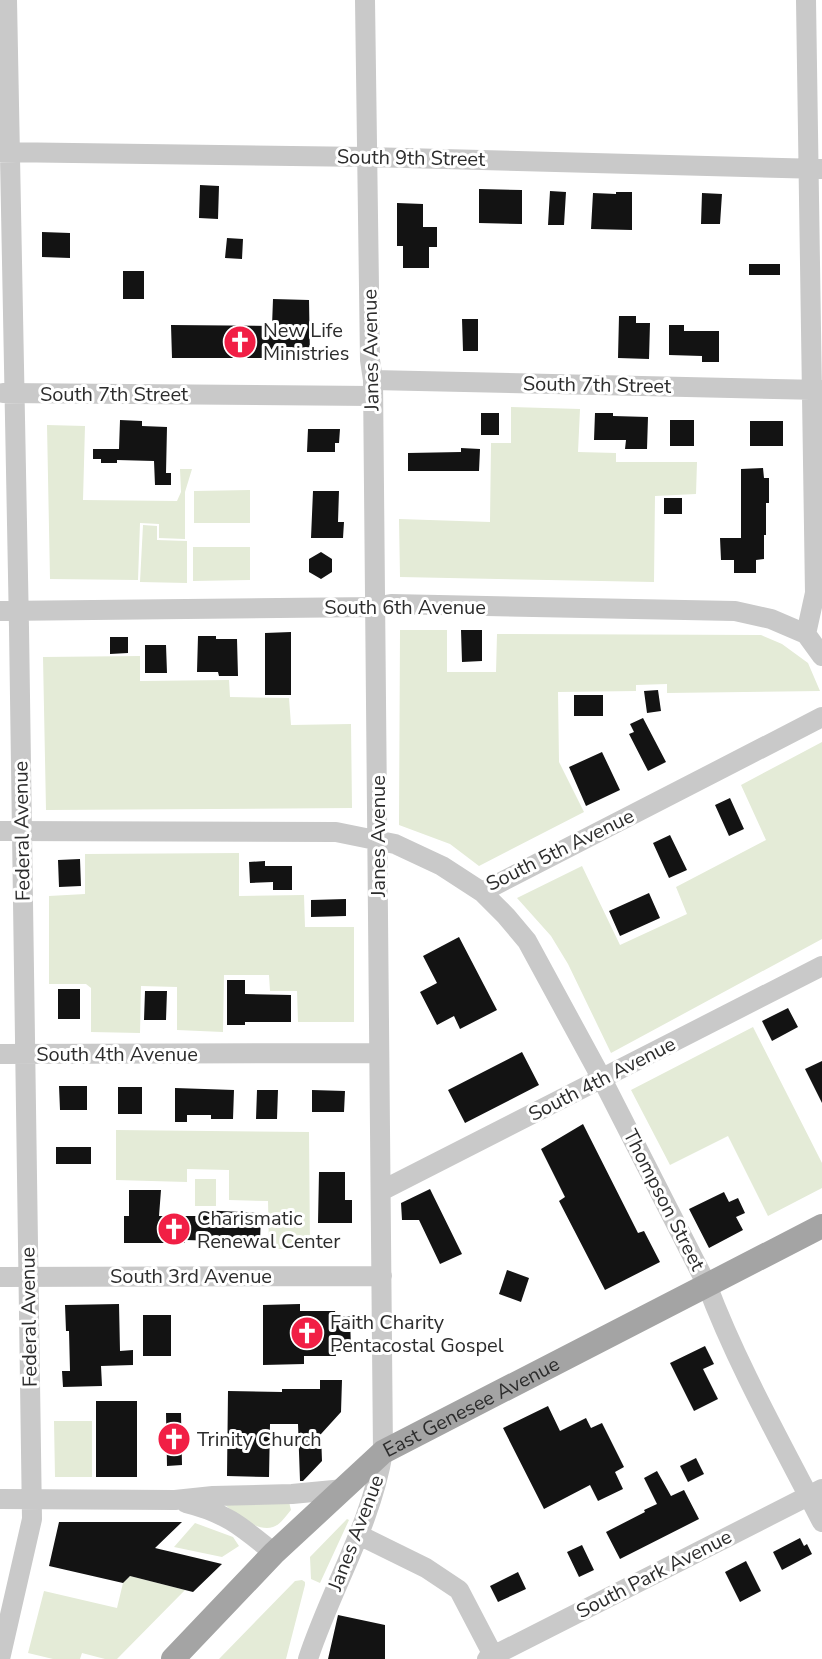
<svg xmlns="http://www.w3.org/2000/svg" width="822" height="1659" viewBox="0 0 822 1659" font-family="'Nunito Sans',sans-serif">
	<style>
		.green { fill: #e4ebd7 }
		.building { fill: #131313 }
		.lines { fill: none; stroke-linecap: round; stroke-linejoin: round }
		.minor { stroke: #c9c9c9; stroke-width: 20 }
		.major { stroke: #a4a4a4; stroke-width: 24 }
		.labels { text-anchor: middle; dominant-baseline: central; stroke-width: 6; stroke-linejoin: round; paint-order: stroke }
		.street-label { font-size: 20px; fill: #2c2c2c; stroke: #fff }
		.poi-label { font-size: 20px; fill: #2c2c2c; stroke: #fff; text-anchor: start }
	</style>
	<rect width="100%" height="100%" fill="#fff"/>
	<path class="green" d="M511,407L580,409L578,452L616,453V462H697L696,494L655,496L654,582L400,577L399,519L490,522L491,443H511Z
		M47,425L85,426L83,500L177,501L181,492L180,469H192L185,492V539L159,538V524L140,523L138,580L50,579Z
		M250,490V523H194V491Z
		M143,525L157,526V540L187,541V583L140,582Z
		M193,547H250V580L193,581Z
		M400,630H447V672H496L497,634L761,635L782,644L808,663L820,691L667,693V684L636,685V691L558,692L559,762L584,812L479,866L450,844L399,825Z
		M140,656V681L229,680L230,697L289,698L291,725L351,724L352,808L46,810L43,657Z
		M822,742V939L611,1053L568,964L551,936L517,898L582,866L620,945L687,914L676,887L766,840L741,785Z
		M239,853V896L304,895L305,927H354V1022H298L297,991H270L269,975H224L223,1032L177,1030V987L141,986L140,1033L91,1032V988L86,984H49V896L85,894V854Z
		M753,1027L822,1163V1188L768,1216L728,1136L670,1165L631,1090Z
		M116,1130L309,1132L310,1249H269L268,1201L229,1200V1170L187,1169V1182L116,1180Z
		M195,1179H216V1206H195Z
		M54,1421H92V1477H55Z
		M289,1502L291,1510C286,1516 280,1525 273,1527C257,1532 237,1515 225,1505Z
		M347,1519L349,1520L320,1583L311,1579L310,1557Z
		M195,1523L233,1537L239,1546L222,1557L174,1547Z
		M130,1576L185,1590L117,1659H105L82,1653L80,1659H53L28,1653L44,1591L117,1608L123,1583Z
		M302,1580L305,1582V1585L286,1659H219L295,1581Z"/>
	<path class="building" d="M200,185L219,186L218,219L199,218Z
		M479,189L522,190V224L479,223Z
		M550,191L566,192L564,225H548Z
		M616,192H632V230L591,229L593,193L616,194Z
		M702,193L722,194L720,224H701Z
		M397,203L423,204V227H437V247H429V268H403V246H397Z
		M42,232L70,233V258L42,257Z
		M227,238L243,239L242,259L225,258Z
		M749,264H780V275H749Z
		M123,271H144V299H123Z
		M273,299L309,300L310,358H172L171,325L272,326Z
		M619,316H636V323H650L649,359L618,358Z
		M462,319H478V351H463Z
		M669,325H684V331H719V362H702V356L669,355Z
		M481,413H499V435H481Z
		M595,413H613V416L648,417L647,449H625L626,440H594Z
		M120,420L142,421V426L167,427L166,473H171V485H155L154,461L117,460V463H101V459H93V449H119Z
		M670,420H694V446H670Z
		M750,421H783V446H750Z
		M308,429H340L339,443H335V452H307Z
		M461,448L480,449L479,471H408V453L461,452Z
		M763,468L764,478H769V503H766V535H764V559L756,560V573H734V560H721L720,538H741V469Z
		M313,491H339L338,522H344L343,538H311Z
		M664,498H682V514H664Z
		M321,552L332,559V572L321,579L309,572V559Z
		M461,630H482V661L462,662Z
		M291,632V695H265V633Z
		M198,636H216V639H237L238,676H219L218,672H197Z
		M110,637H128V653L110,654Z
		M145,645H166L167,673H145Z
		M658,690L661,711L647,713L644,691Z
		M574,695H603V716H574Z
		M643,718L666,762L648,771L629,734L634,732L630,724Z
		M602,752L620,790L586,806L569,767Z
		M730,798L744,829L729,836L715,805Z
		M670,835L687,870L669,878L653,843Z
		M80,859L81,886L59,887L58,860Z
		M265,861V866H292V890H273V882L250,883L249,862Z
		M649,893L660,918L620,936L609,911Z
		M346,899V916L311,917V900Z
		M459,937L497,1010L460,1029L454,1016L437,1025L420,992L437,983L423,956Z
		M227,980H245V994L291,995V1022H245V1025H227Z
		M58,989H80V1019H58Z
		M145,991H167L166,1020H144Z
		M788,1008L798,1027L772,1041L762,1021Z
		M522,1052L539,1085L465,1123L448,1090Z
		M822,1061V1103L805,1069Z
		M59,1086H87V1110H60Z
		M118,1087H142V1114H118Z
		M175,1088L234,1090L233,1119H211V1115H187V1122H175Z
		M257,1090H278L277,1119H256Z
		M312,1090L345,1091L344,1112H312Z
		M583,1124L638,1233L644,1231L660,1262L605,1290L559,1201L565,1197L541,1149Z
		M56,1147H91V1164H56Z
		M319,1172H345V1200H352V1223H318Z
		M430,1189L462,1254L440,1264L419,1220H402L401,1203Z
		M129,1190H161L159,1216H201V1210L261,1213L260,1242L185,1240V1243H124V1216H129Z
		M724,1192L729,1202L738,1198L745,1213L736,1217L743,1230L709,1248L689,1209Z
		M507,1270L529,1278L521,1302L499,1294Z
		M119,1304L120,1351L133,1350V1365L101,1366L102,1386L63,1387L62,1371H70L69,1331H66L65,1305Z
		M300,1304V1311H335L336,1316H350L351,1350L335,1351L336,1356H304V1364L263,1365V1305Z
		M143,1315H171V1356H143Z
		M705,1346L714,1364L703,1369L718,1399L694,1411L670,1363Z
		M320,1380H342L341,1412L321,1434L322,1461L303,1481H300L298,1424H270L269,1477L227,1476L228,1391L282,1392V1389H320Z
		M96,1401H137V1477H96Z
		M548,1406L560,1431L586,1418L591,1428L602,1423L624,1467L615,1472L623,1489L598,1501L590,1485L544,1509L503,1428Z
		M166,1413H181L182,1465L167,1466Z
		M696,1458L704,1474L688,1482L680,1466Z
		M657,1471L671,1496L684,1490L699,1519L620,1559L606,1532L645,1512L644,1510L657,1504L644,1478Z
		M59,1522H182L155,1548L222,1564L193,1592L130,1576L123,1583L49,1566Z
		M800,1538L804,1546L807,1544L812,1554L782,1570L773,1552Z
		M582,1545L594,1570L579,1577L567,1552Z
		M746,1561L761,1591L740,1602L725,1572Z
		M518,1572L526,1589L498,1602L490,1586Z
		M338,1615L385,1625V1659H328Z"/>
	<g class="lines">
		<path class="minor" d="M806,0L815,593L806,634L822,656
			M0,152L367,157L822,169
			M373,380L822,390
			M3,393L372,396
			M0,611L375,607L391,604L735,611L771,619L806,634
			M0,831L336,832L395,844L442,866L482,892L506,916L527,941L602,1079L707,1285C738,1367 782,1444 822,1522
			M482,892L822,717
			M0,1054L379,1053
			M381,1191L822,966
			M0,1277L382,1276
			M0,1499L175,1500L213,1496L292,1494L344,1489
			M186,1503C227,1513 243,1528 274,1553
			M359,1535L426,1568L459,1590L495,1659
			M0,1659L32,1519L19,628L7,0
			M308,1659C331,1589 371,1525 383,1452L373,380L370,360L365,0
			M487,1659L822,1489"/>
		<path class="major" id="s1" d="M173,1659L274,1553L383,1452L822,1226"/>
	</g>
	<defs>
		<symbol id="church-disc" viewBox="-11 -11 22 22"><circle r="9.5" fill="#f11f45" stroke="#fff"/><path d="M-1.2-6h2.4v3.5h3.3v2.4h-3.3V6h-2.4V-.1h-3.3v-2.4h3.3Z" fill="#fff"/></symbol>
	</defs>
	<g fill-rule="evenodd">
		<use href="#church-disc" x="221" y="323" width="38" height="38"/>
		<use href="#church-disc" x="155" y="1210" width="38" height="38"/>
		<use href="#church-disc" x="288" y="1314" width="38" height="38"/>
		<use href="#church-disc" x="155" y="1420" width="38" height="38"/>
	</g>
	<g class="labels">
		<g class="street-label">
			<text transform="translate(411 158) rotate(1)">South 9th Street</text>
			<text transform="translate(371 350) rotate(-91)">Janes Avenue</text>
			<text transform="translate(597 385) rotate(1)">South 7th Street</text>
			<text x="114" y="394">South 7th Street</text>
			<text x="405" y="607">South 6th Avenue</text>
			<text transform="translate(22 831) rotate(-91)">Federal Avenue</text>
			<text transform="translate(378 836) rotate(-90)">Janes Avenue</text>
			<text transform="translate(560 850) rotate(-26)">South 5th Avenue</text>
			<text x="117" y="1054">South 4th Avenue</text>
			<text transform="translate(602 1079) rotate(-27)">South 4th Avenue</text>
			<text transform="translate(664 1200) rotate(63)">Thompson Street</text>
			<text x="191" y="1276">South 3rd Avenue</text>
			<text transform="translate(29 1317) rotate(-91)">Federal Avenue</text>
			<text stroke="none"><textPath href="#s1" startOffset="394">East Genesee Avenue</textPath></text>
			<text transform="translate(356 1533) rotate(-69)">Janes Avenue</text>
			<text transform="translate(654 1574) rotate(-27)">South Park Avenue</text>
		</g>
		<g class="poi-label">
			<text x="263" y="330">New Life<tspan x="263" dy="23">Ministries</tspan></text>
			<text x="197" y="1218">Charismatic<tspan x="197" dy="23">Renewal Center</tspan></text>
			<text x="330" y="1322">Faith Charity<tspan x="330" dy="23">Pentacostal Gospel</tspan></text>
			<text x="197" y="1439">Trinity Church</text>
		</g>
	</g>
</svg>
